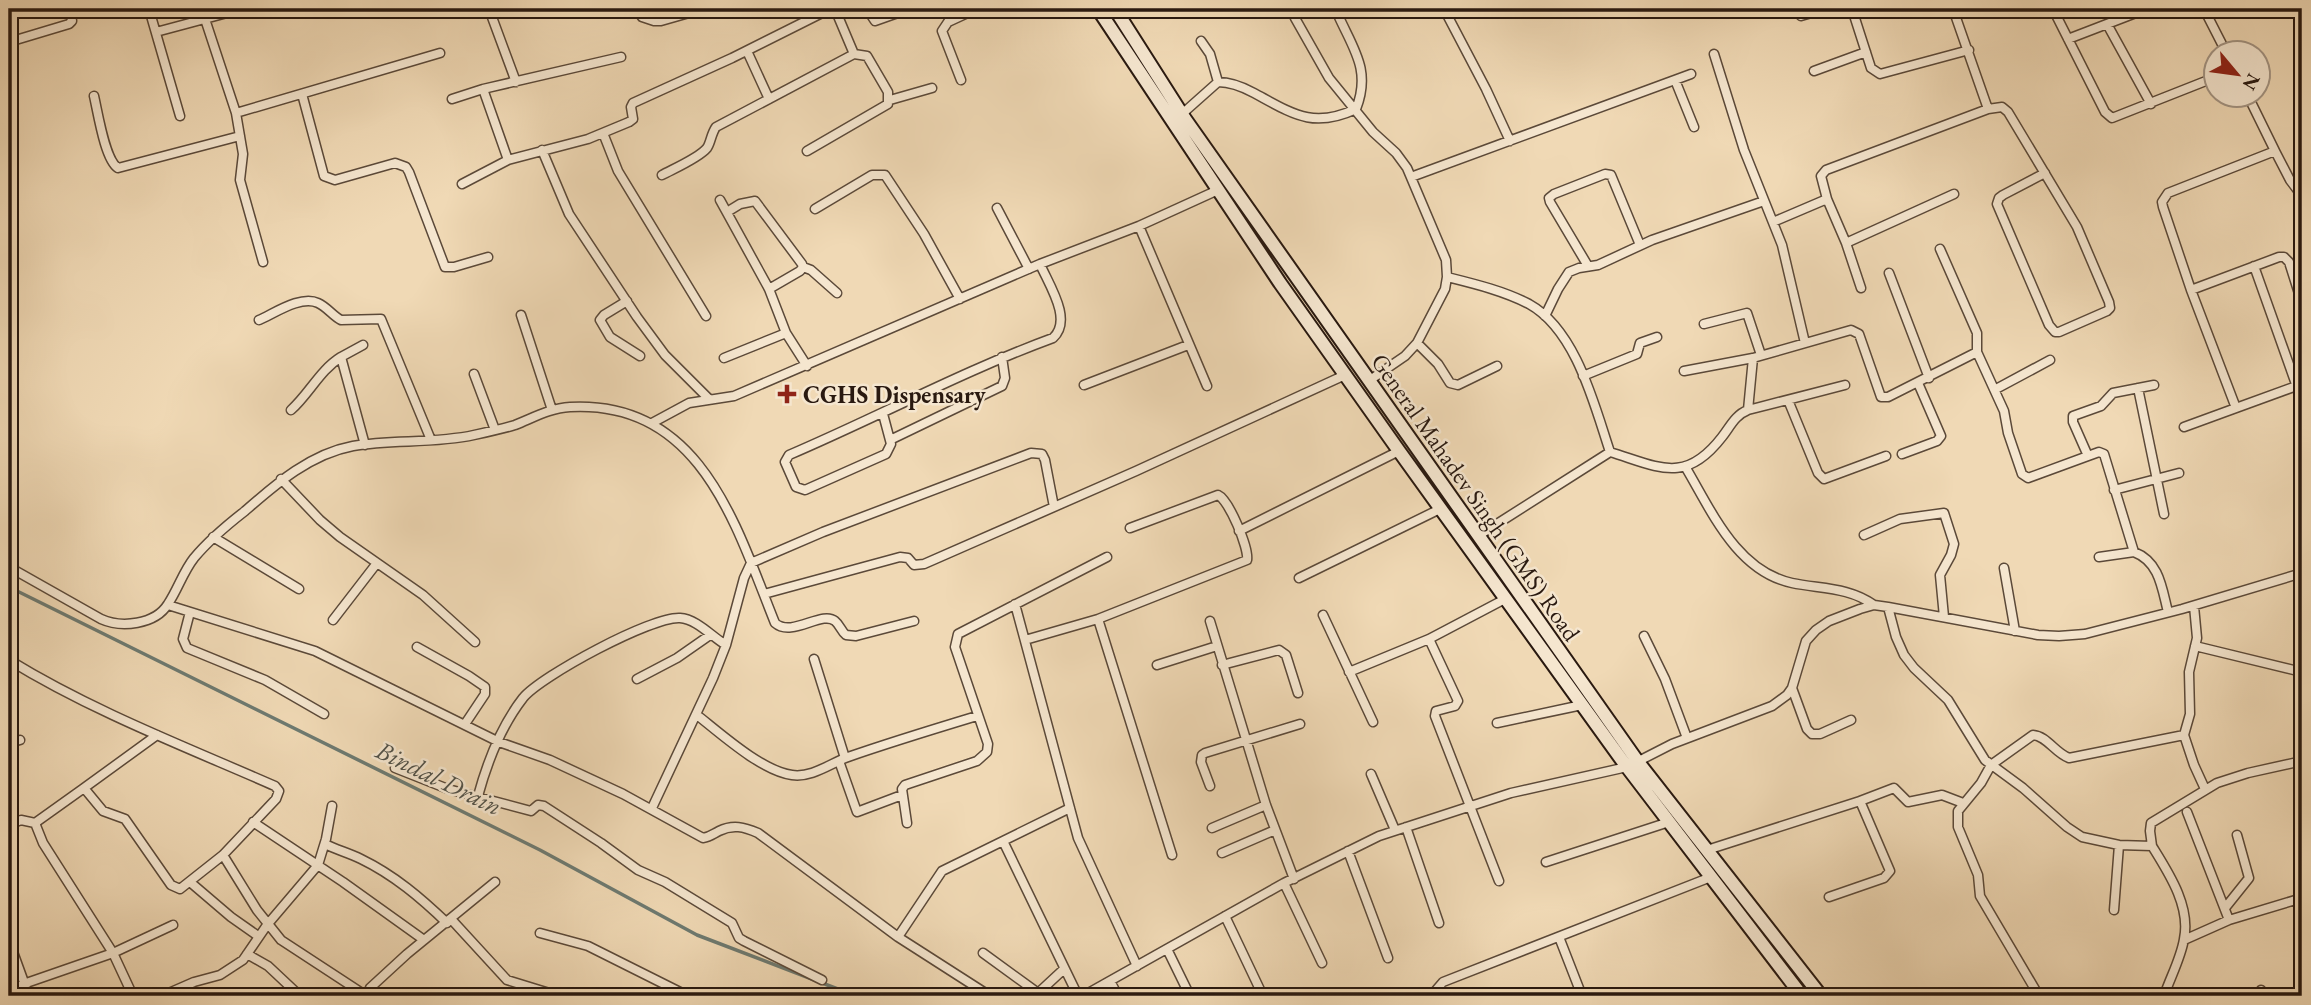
<svg xmlns="http://www.w3.org/2000/svg" width="2311" height="1005" viewBox="0 0 2311 1005" font-family="'EB Garamond',serif">
	<style>
		.lines { fill: none; stroke-linecap: round; stroke-linejoin: round }
		.stream { stroke: #6d7a71; stroke-width: 3.5 }
		.street-casing { stroke: #5b4939; stroke-width: 11 }
		.secondary-casing { stroke: #291910; stroke-width: 16 }
		.street { stroke: #f5e6cf; stroke-width: 8 }
		.secondary { stroke: #f5e6cf; stroke-width: 12 }
		.poi-dot { fill: #8f2418; stroke: #f5e6cf; stroke-width: 2.5 }
		.labels { text-anchor: middle; dominant-baseline: central; stroke-width: 5; stroke-linejoin: round; paint-order: stroke }
		.poi-label { font-size: 24px; font-weight: bold; fill: #291910; stroke: #f5e6cf; text-anchor: start }
		.street-label { font-size: 24px; fill: #291910; stroke: #f5e6cf }
		.water-label { font-size: 26px; font-style: italic; fill: #515148; stroke: #f5e6cf }
	</style>
	<rect width="100%" height="100%" fill="#f0d9b5"/>
	<filter id="stains"><feTurbulence type="fractalNoise" baseFrequency=".00286" numOctaves="4"/><feColorMatrix values="0 0 0 0 .2 0 0 0 0 .09 0 0 0 0 .02 0 0 0 .5 -.17"/></filter>
	<radialGradient id="worn" r=".72"><stop offset=".6" stop-color="#630" stop-opacity="0"/><stop offset="1" stop-color="#630" stop-opacity=".3"/></radialGradient>
	<g class="lines">
		<path class="stream" d="M9,587L540,850L697,935L856,996"/>
		<defs>
			<path id="street" d="M149,9L180,116
				M489,9L516,82
				M637,9L642,17L654,21H661L703,9
				M835,9L854,54
				M867,9L875,21L909,9
				M1295,9L1292,10L1295,18L1329,78L1373,132L1396,153L1407,168L1446,260L1447,277L1445,289L1417,343L1405,356L1370,380
				M1444,9L1486,89L1510,141
				M1852,9L1871,68L1880,74L1969,50
				M1953,9L1988,109
				M2204,9L2226,52
				M490,13L507,9
				M1801,16L1825,9
				M2057,17L2105,112L2112,118L2216,77
				M205,19L236,113L243,154L240,180L263,262
				M2107,24L2151,104
				M156,32L242,9
				M2068,39L2146,9
				M1201,41L1210,54L1218,82
				M9,42L69,24L72,21L70,9
				M747,51L769,99
				M1714,54L1744,150L1782,245L1805,343
				M1814,71L1866,52
				M961,80L942,31L948,22L976,9
				M1675,80L1694,127
				M483,89L508,160
				M302,94L324,176L335,180L395,163L406,167L409,172L445,267H454L488,257
				M2247,94L2275,151L2168,193L2162,202L2163,207L2191,290L2279,257H2284L2289,262L2302,303
				M94,96C98,113 105,160 118,168L240,136
				M452,99L483,89L621,57
				M890,100L932,88
				M236,113L440,53
				M1182,114L1218,82C1231,82 1243,87 1254,93C1293,114 1313,129 1356,109C1371,71 1354,50 1339,17L1337,9
				M603,133L618,171L706,316
				M542,150L569,214L637,317L665,355L709,399
				M2275,151L2290,180L2302,196
				M662,175C673,169 699,158 707,148C711,142 711,134 716,127L854,54L867,56L888,92V104L807,151
				M1411,177L1691,74
				M462,184L508,160L588,139L629,122L633,119L631,107L633,103L732,58L830,9
				M1954,194L1846,243L1827,199L1821,176L1826,170L1988,109L2002,107L2008,112L2077,227L2109,302L2110,308L2107,311L2059,332H2055L2049,325L1997,204L1999,198L2003,195L2045,173
				M720,200L769,289L786,333L807,366
				M997,208L1029,269
				M815,209L872,175H885L924,234L960,299
				M727,212L740,204L755,201L802,264L803,267L800,271L769,289
				M1773,222L1827,199
				M1139,226L1207,386
				M1846,243L1861,288
				M1588,266L1550,202L1549,198L1554,194L1605,174L1611,175L1640,245
				M2254,266L2297,387
				M803,267L811,270L837,293
				M1889,273L1929,378
				M1447,277C1475,284 1504,291 1529,304C1576,330 1594,404 1610,452
				M2191,290L2236,408L2302,384
				M627,301L604,315L600,320L610,337L640,356
				M521,315L552,410
				M1545,316L1558,289L1569,272L1579,268L1598,265L1652,240L1764,201
				M259,320C275,313 301,295 318,303C327,307 333,316 341,320L381,319L431,440
				M1704,324L1747,313L1761,355
				M1417,343L1438,364L1450,383L1458,385L1497,366
				M363,345L341,357L365,445
				M1977,352L2004,411L2008,433L2022,474L2028,478L2088,456L2073,422V416L2101,406L2113,393L2154,385
				M724,358L786,333
				M1684,371L1753,358L1851,330L1859,334L1881,397H1888L1977,352V333L1940,249
				M474,374L495,430
				M1583,376L1637,354L1640,343L1657,337
				M1084,385L1188,345
				M2138,388L2164,514
				M1996,389L2050,360
				M1788,400L1818,473L1824,479L1886,456
				M291,410C309,394 320,370 341,357
				M1748,410L1845,385
				M883,414L891,444L886,454L805,490L796,487L785,462L789,455C878,417 963,371 1053,338C1073,320 1049,285 1040,264
				M652,423L689,403L734,396L1040,264L1139,226L1218,190
				M2184,427L2236,408
				M890,440L1002,386L1005,378L1002,357
				M1902,454L1937,441L1941,436L1918,383
				M2088,456L2099,452L2104,454L2134,552C2160,562 2162,589 2168,612
				M1686,468C1712,512 1737,571 1792,583C1821,589 1849,587 1874,605
				M281,479L320,520L340,537L423,595L475,642
				M2114,490L2179,473
				M1239,531L1399,451
				M1864,535L1900,519L1944,513L1954,544L1951,555L1940,575L1944,617
				M1478,536L1610,452C1659,467 1685,485 1722,437C1730,427 1735,415 1748,410L1753,358
				M213,537L299,589
				M2099,557L2134,552
				M9,567L101,619C121,628 155,625 168,604C178,589 183,572 194,558C209,540 227,525 245,511C276,484 310,454 353,446C392,439 434,444 474,435C488,432 502,429 515,425C533,418 550,408 570,407C701,400 736,526 775,623C792,638 822,610 835,621C840,625 841,631 846,635L856,636L914,621
				M2004,568L2015,631
				M1299,578L1440,509
				M764,594L900,557L908,558L914,565L924,564L1136,471L1345,375
				M1015,604L1078,838L1137,966
				M168,605L315,651L499,742L550,760L623,794L703,838C710,837 713,834 719,831C733,824 744,827 758,833L898,937L990,996
				M2194,606L2197,638L2189,672L2190,714L2184,735L2194,765L2205,789
				M1888,607L1896,637L1904,655L1914,668L1948,700L1985,760L2023,788L2067,827L2082,837L2119,845L2152,846C2168,872 2191,906 2184,939C2181,958 2170,978 2164,996
				M190,612L183,639L187,648L265,680L324,714
				M1323,615L1373,722
				M1098,619L1172,855
				M333,620L377,563
				M1210,621L1266,805L1294,879
				M1644,636L1665,679L1687,738
				M1429,639L1458,701L1455,706L1436,711L1435,716L1499,881
				M1025,640L1098,619L1247,560C1249,548 1229,500 1218,495L1130,528
				M2195,646L2302,672
				M417,647L469,676L485,687V694L465,724
				M814,659L845,758
				M9,660C92,711 186,747 275,786L279,791L276,799L223,855L180,889L171,885L125,819L103,811L84,788L35,823
				M1157,665L1217,646
				M1222,665L1279,650L1286,655L1298,693
				M1349,672L1429,639L1505,599
				M637,679L677,658L710,635
				M1792,688L1807,729L1812,734H1820L1851,720
				M697,715C721,734 762,771 792,775C812,778 831,763 848,757C891,742 934,729 977,716
				M1497,723L1582,705
				M9,743L20,740
				M839,761L857,812L902,795
				M395,768L448,789L531,811L538,805L544,806L601,843L638,870L665,882L732,923L739,938L744,941L822,980
				M1371,774L1395,830
				M1210,786L1201,762L1202,755L1205,753L1300,724
				M84,788L157,735
				M478,796C487,763 502,725 523,698C541,676 652,616 680,618C697,619 712,637 726,645
				M1860,801L1894,788L1908,802L1942,795L1963,803
				M652,808L713,678L726,645L744,578L751,563L823,532L1031,453L1042,454L1045,460L1054,507
				M2187,812L2229,920
				M253,822L343,882L424,940
				M907,823L902,789L905,785L977,761L987,752L988,744L955,647L958,634L1107,557
				M9,825L21,820L35,823L43,843L113,953L133,996
				M1406,827L1439,923
				M1212,828L1266,805
				M1003,841L1078,996
				M325,844C337,850 349,853 361,859C394,875 421,898 447,923
				M2152,846L2150,831L2151,823L2217,783L2248,773L2302,761
				M1707,850L1860,801L1890,871L1884,878L1829,897
				M1348,851L1388,958
				M1222,853L1275,830
				M223,855L257,910L281,940L362,993
				M1546,862L1669,822
				M190,882L231,917L258,936
				M1284,883L1322,963
				M2297,899L2302,916
				M2225,908L2249,878L2237,835
				M2114,910L2119,845
				M1225,916L1263,996
				M451,919L507,980L559,996
				M540,933L588,946L688,996
				M898,937L942,871L1070,808
				M1559,937L1582,996
				M2184,940L2229,920L2302,898
				M9,941L29,996
				M1167,949L1190,996
				M983,953L1038,993
				M247,954L268,966L300,996
				M1110,981L1118,996
				M9,989L113,953L173,925
				M2261,990L2263,996
				M1036,995L1064,969
				M162,996L194,982L220,975L243,960L267,925L318,865L326,839L332,806
				M383,996L370,988L407,954L495,882
				M1083,996L1284,883L1379,836L1511,793L1627,767L1672,744L1772,706L1787,695L1792,688L1806,641L1816,630L1829,621L1860,609L1874,605L1888,607L2038,635L2059,636L2085,634L2182,609L2302,573
				M1431,996L1443,982L1711,877
				M2039,996L1980,896L1978,875L1958,827V811L1981,783L1991,765L2033,735C2047,736 2055,753 2069,758L2184,735"/>
			<path id="secondary" d="M1098,9L1280,283L1399,451L1624,763L1802,996
				M1115,9L1185,119L1638,762L1821,996"/>
		</defs>
		<use href="#street" class="street-casing"/>
		<use href="#secondary" class="secondary-casing"/>
		<use href="#street" class="street"/>
		<use href="#secondary" class="secondary"/>
	</g>
	<path class="poi-dot" d="M783.5 383.5h7v7h7v7h-7v7h-7v-7h-7v-7h7z"/>
	<g class="labels">
		<g class="poi-label">
			<text x="803" y="394">CGHS Dispensary</text>
		</g>
		<g class="street-label">
			<text transform="translate(1476 497) rotate(55)">General Mahadev Singh (GMS) Road</text>
		</g>
		<g class="water-label">
			<text transform="translate(439 778) rotate(26)">Bindal Drain</text>
		</g>
	</g>
	<rect width="2311" height="1005" fill="none" stroke="#f0d9b5" stroke-width="35"/>
	<rect x="10" y="10" width="2290" height="984" fill="none" stroke="#291910" stroke-width="3.5"/>
	<rect x="18" y="18" width="2276" height="970" fill="none" stroke="#291910" stroke-width="2"/>
	<g transform="translate(2237 74) rotate(119)"><circle r="33" fill="#f5e6cf" stroke="#a39483" stroke-width="2"/>
	<path d="M0-5L12 26L0 18L-12 26Z" fill="#8f2418"/>
	<text y="-10" font-size="19" font-weight="bold" text-anchor="middle" fill="#291910">N</text>
	</g>
	<rect width="100%" height="100%" filter="url(#stains)"/>
	<rect width="100%" height="100%" fill="url(#worn)"/>
</svg>
